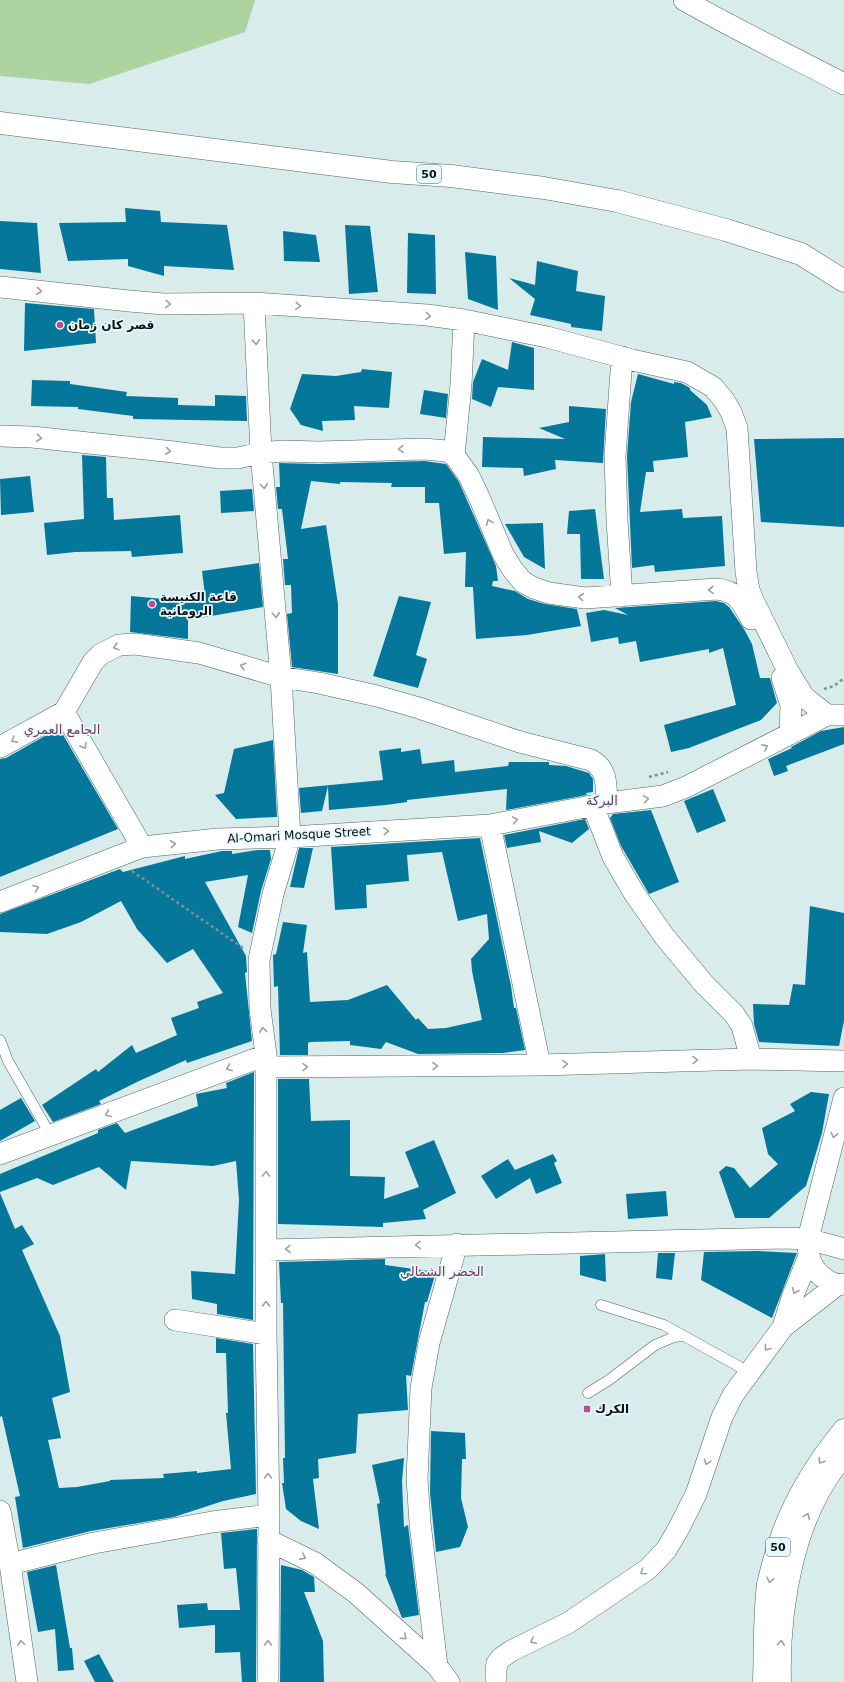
<svg xmlns="http://www.w3.org/2000/svg" width="844" height="1682" viewBox="0 0 844 1682" font-family="'DejaVu Sans',Vazirmatn,sans-serif">
	<style>
		.green { fill: #add3a0 }
		.building { fill: #05779b }
		.lines { fill: none; stroke-linecap: round; stroke-linejoin: round }
		.lane-casing { stroke: #536465; stroke-width: 11 }
		.street-casing { stroke: #536465; stroke-width: 22 }
		.primary-casing { stroke: #536465; stroke-width: 23 }
		.path { stroke: #818f8f; stroke-width: 2.5; stroke-dasharray: 3 3; stroke-linecap: butt }
		.lane { stroke: #fff; stroke-width: 10 }
		.street { stroke: #fff; stroke-width: 21 }
		.primary { stroke: #fff; stroke-width: 22 }
		.oneway { stroke: #9ea0a1 }
		.poi-dot { fill: #c84790; stroke: #e5f9fa; stroke-width: 1.5 }
		.labels { text-anchor: middle; dominant-baseline: central; stroke-width: 3.5; stroke-linejoin: round; paint-order: stroke }
		.shield { fill: #e5f9fa; stroke: #4d5758; stroke-width: 1 }
		.shield-label { font-size: 11px; font-weight: bold; fill: #0c1213 }
		.poi-label { font-size: 12px; font-weight: bold; fill: #0c1213; stroke: #e5f9fa; text-anchor: start }
		.street-label { font-size: 12px; fill: #0c1213; stroke: #e5f9fa }
		.neighbourhood-label { font-size: 13px; fill: #783759; stroke: #e5f9fa }
	</style>
	<rect width="100%" height="100%" fill="#d8ecec"/>
	<path class="green" d="M0,0H255L245,32L89,84L0,76Z"/>
	<path class="building" d="M125,208L160,211L161,222L227,225L234,270L164,266V276L128,266V259L68,261L59,223L126,222Z
		M0,221L37,223L41,273L0,269Z
		M345,225L370,226L378,292L349,294Z
		M283,231L316,235L320,262L284,261Z
		M408,233L435,235L436,294L407,293Z
		M465,252L496,256L498,310L468,299Z
		M537,261L578,271L576,291L605,296L602,331L571,327V324L530,315L535,299L509,278L535,285Z
		M25,303L94,309L96,343L24,351Z
		M512,342L534,348V390L498,387L491,407L472,399L473,382L482,359L508,370Z
		M362,369L392,372L389,408L354,406L355,420L322,421L323,431L301,425L290,409L302,374L336,376L361,372Z
		M638,374L674,384V382L681,383L690,388V390L707,405L712,417L685,422L688,457L653,461L654,472H646L640,512L682,509L683,518L722,516L725,566L655,572L654,565L632,568L627,456L631,402Z
		M32,380L70,381V384L127,392L126,396L178,398V405L215,406V395L246,396L247,421L133,419V416L78,409V407L31,406Z
		M424,390L448,394L446,418L420,414Z
		M569,406L606,409L603,463L555,460L556,469L524,476L523,468L482,467L483,437L565,439L539,428L569,422Z
		M844,438V527L761,522L754,439Z
		M82,455L106,457L107,498H113L114,520L180,515L183,553L132,557L131,551L75,552L47,555L44,523L84,519Z
		M424,461L446,464L459,482L496,566L498,581H493L492,586L515,591L528,599L545,604L577,609L581,626L527,635L476,639L473,587H465L466,552L444,554L439,503H425V487H391L392,483L340,482V484L311,481L301,529L326,525L338,604V674L292,667L287,614L292,613L291,585H285L283,559H288L282,509H278L276,487H280L279,463L318,464Z
		M30,476L34,512L1,515L0,479Z
		M252,489L254,511L221,513L220,491Z
		M595,509L604,579H581L580,534H567L569,511Z
		M543,523L545,569L524,557L505,524Z
		M259,563L263,607L188,620V639L130,632L131,596L206,603L202,571Z
		M399,596L431,602L416,655L427,659L418,688L373,676Z
		M716,601L724,603L729,607L744,629L752,644L760,678H770L777,703L761,720L689,748L671,752L664,725L736,705L723,648L709,653V649L640,662L636,641L619,644L618,637L591,642L586,613L604,610L628,615L615,608Z
		M844,727V744L786,766L788,771L774,776L768,759L792,748L791,747L821,731Z
		M59,728L118,829L0,877V759L6,758Z
		M273,740L277,817L236,819L215,795L224,793L234,749Z
		M401,748V752L420,749L422,764L454,760L455,772L508,766L509,762H549V765L566,766L589,773L593,779V792L586,793L587,795L506,810L507,789L407,800V802L386,805L329,810L328,786L322,811L301,813L299,788L383,780L379,751Z
		M713,789L726,821L697,833L684,801Z
		M651,810L679,882L649,894L621,846L610,818L613,814Z
		M585,819L589,829L572,843L539,831L541,842L507,848L504,835Z
		M480,838L511,986L514,1008H516L525,1050L503,1053L418,1054L386,1042L381,1049L350,1045V1041L310,1042L308,1043V1055H280L278,986L274,987L273,955L276,954L283,922L307,925L303,953L307,952L310,1002L348,1000L387,985L416,1020L418,1018L428,1029L446,1028L482,1020L472,971L471,959L489,939L487,914L458,921L442,852L407,855L409,881L366,885L367,908L335,910L331,847Z
		M299,848H313L304,888L290,887Z
		M258,850H270L271,859L261,891L252,933L238,927L248,875L205,882L246,956L247,972L245,973L252,1041L187,1063L186,1060L139,1081L99,1101L101,1104L53,1122L42,1105L96,1069L98,1072L132,1045L136,1053L177,1035L171,1018L199,1008L197,1002L223,993L193,949L167,963L137,929L121,901L81,922L47,934L0,932V914L120,869L123,872L185,856V859L222,851H232V854Z
		M810,906L844,913V1021L839,1046L759,1042L754,1024L753,1004L789,1005L793,984L805,985Z
		M254,1072L253,1320L217,1314V1304L192,1299L191,1271L235,1274L239,1200L236,1161L213,1166L131,1161L126,1190L99,1167L53,1185L37,1178L0,1192V1174L98,1133V1130L117,1123L125,1133L198,1106L196,1094L227,1088L226,1083Z
		M278,1079H309L311,1121L350,1120V1176L385,1177L384,1199L419,1187L405,1152L434,1140L456,1193L423,1210L426,1219L383,1223V1227L278,1224Z
		M811,1092L829,1094L822,1133L806,1186L769,1218H735L719,1172L726,1166L734,1168L750,1188L778,1164L768,1154L762,1128L795,1111L790,1104Z
		M21,1098L35,1121L0,1141V1110Z
		M553,1154L557,1161L554,1163L562,1183L536,1194L530,1178L496,1199L481,1176L508,1159L515,1170Z
		M666,1191L668,1216L628,1219L626,1194Z
		M0,1193L15,1229L22,1225L34,1244L22,1250L60,1336L70,1392L52,1398L61,1438L48,1440L59,1488L77,1487L110,1481V1480L164,1478L163,1474L197,1471V1473L231,1469L226,1413H228L226,1353H216V1338L253,1344L256,1494L223,1501L174,1517L91,1531L23,1548L15,1497L20,1496L2,1416L0,1417Z
		M757,1251L797,1253L772,1318L701,1280L704,1252Z
		M658,1253H675L672,1280L656,1278Z
		M605,1254L606,1282L580,1275V1256Z
		M385,1259V1265L436,1272L427,1302H425L411,1376L406,1375L408,1410L358,1414L356,1453L318,1459L319,1478L313,1479L319,1529L301,1521L286,1509L282,1483H284L283,1458H285L283,1303H281L279,1262Z
		M431,1431L465,1433L466,1459H462L461,1498L468,1527L460,1547L436,1552L430,1493Z
		M404,1458L402,1482L404,1527L408,1525L419,1615L402,1618L385,1574H386L377,1504L380,1503L372,1465Z
		M257,1529L256,1682H242L240,1652L215,1653V1625L179,1628L177,1605L207,1603L208,1610H240L236,1568L224,1569L221,1533Z
		M56,1565L70,1648H72L74,1670L58,1671L55,1629L38,1632L27,1572Z
		M281,1565L302,1570L314,1577L315,1592H304L323,1641L324,1682H280Z
		M99,1654L114,1682H95L84,1661Z"/>
	<g class="lines">
		<defs>
			<path id="lane" d="M0,1040L8,1061L51,1136
				M601,1305L664,1325L749,1372
				M588,1393L609,1380L655,1345L674,1337L684,1336"/>
			<path id="street" d="M684,0C736,30 791,56 844,84
				M0,287L129,301L164,304L254,303L427,315L464,320L547,337L632,360L687,372L713,387L724,400L731,412L737,428L746,572L749,590L753,600L788,671L804,697L827,715
				M254,303L261,453L281,677L290,837L273,894L259,960L260,1009L266,1055V1334L269,1515L268,1682
				M622,357L615,456L617,520L622,596
				M0,436L32,437L174,452L220,458H238L261,453L282,451L318,452L424,449L446,451L454,455L469,476L479,497L503,554L513,570L523,582L534,588L549,593L585,598L717,589C737,591 742,602 751,619
				M454,455L461,385L464,320
				M782,678L791,705L790,734
				M64,712L142,847
				M0,747L64,712L93,662L101,654L119,645L135,644L199,653L281,677L319,683L377,696L419,708L520,742L591,760C608,769 606,786 607,803
				M593,806L613,857L634,893L664,936L704,984L734,1014L742,1026L751,1059
				M490,825L540,1065
				M0,902L142,847L218,839L290,837L490,825L607,803L663,796L686,787L827,715H844
				M266,1067L540,1065L751,1059L844,1061
				M0,1154L266,1055
				M266,1250L784,1238L808,1239L844,1249
				M837,1285C815,1276 807,1263 808,1239L844,1098
				M175,1320L266,1334
				M783,1327L792,1298L809,1256
				M0,1511L10,1564L27,1682
				M268,1540L315,1563L356,1593L437,1666L449,1682
				M10,1564L94,1543L212,1522L269,1515
				M437,1666L420,1523L417,1478L421,1388L429,1343L457,1244
				M496,1682V1670L497,1663L501,1658L511,1651L568,1623L648,1569L666,1550L679,1528L696,1494L722,1417L733,1395L783,1327L837,1285L844,1284"/>
			<path id="primary" d="M0,123L392,172L451,176L544,188L617,201L726,230L801,254L844,281
				M764,1682C765,1650 764,1617 768,1584C770,1576 772,1568 774,1561C787,1512 812,1469 844,1430
				M780,1682C778,1607 793,1513 844,1455"/>
		</defs>
		<use href="#lane" class="lane-casing"/>
		<use href="#street" class="street-casing"/>
		<use href="#primary" class="primary-casing"/>
		<path class="path" d="M824,689L834,686L844,678
			M649,777L668,772
			M132,871L243,948"/>
		<use href="#lane" class="lane"/>
		<use href="#street" class="street"/>
		<use href="#primary" class="primary"/>
	</g>
	<defs><path id="oneway-chevron" d="M-2-3.5L2.5 0L-2 3.5" fill="none" stroke-width="1.6" stroke-linecap="round" stroke-linejoin="round"/></defs>
	<g class="oneway">
		<use href="#oneway-chevron" transform="translate(39 291) rotate(6)"/>
		<use href="#oneway-chevron" transform="translate(168 304) rotate(1)"/>
		<use href="#oneway-chevron" transform="translate(298 306) rotate(4)"/>
		<use href="#oneway-chevron" transform="translate(428 316) rotate(5)"/>
		<use href="#oneway-chevron" transform="translate(256 342) rotate(87)"/>
		<use href="#oneway-chevron" transform="translate(39 438) rotate(6)"/>
		<use href="#oneway-chevron" transform="translate(401 449) rotate(179)"/>
		<use href="#oneway-chevron" transform="translate(168 451) rotate(6)"/>
		<use href="#oneway-chevron" transform="translate(264 486) rotate(85)"/>
		<use href="#oneway-chevron" transform="translate(489 522) rotate(-112)"/>
		<use href="#oneway-chevron" transform="translate(711 590) rotate(177)"/>
		<use href="#oneway-chevron" transform="translate(581 597) rotate(-174)"/>
		<use href="#oneway-chevron" transform="translate(276 615) rotate(85)"/>
		<use href="#oneway-chevron" transform="translate(116 647) rotate(163)"/>
		<use href="#oneway-chevron" transform="translate(243 666) rotate(-164)"/>
		<use href="#oneway-chevron" transform="translate(14 740) rotate(151)"/>
		<use href="#oneway-chevron" transform="translate(84 746) rotate(60)"/>
		<use href="#oneway-chevron" transform="translate(765 747) rotate(-27)"/>
		<use href="#oneway-chevron" transform="translate(646 799) rotate(-9)"/>
		<use href="#oneway-chevron" transform="translate(515 820) rotate(-10)"/>
		<use href="#oneway-chevron" transform="translate(386 831) rotate(-4)"/>
		<use href="#oneway-chevron" transform="translate(173 844) rotate(-6)"/>
		<use href="#oneway-chevron" transform="translate(36 888) rotate(-22)"/>
		<use href="#oneway-chevron" transform="translate(263 1030) rotate(-97)"/>
		<use href="#oneway-chevron" transform="translate(695 1060) rotate(-2)"/>
		<use href="#oneway-chevron" transform="translate(565 1064) rotate(-2)"/>
		<use href="#oneway-chevron" transform="translate(435 1066) rotate(-1)"/>
		<use href="#oneway-chevron" transform="translate(305 1067) rotate(-1)"/>
		<use href="#oneway-chevron" transform="translate(229 1068) rotate(159)"/>
		<use href="#oneway-chevron" transform="translate(108 1114) rotate(159)"/>
		<use href="#oneway-chevron" transform="translate(834 1135) rotate(104)"/>
		<use href="#oneway-chevron" transform="translate(266 1174) rotate(-90)"/>
		<use href="#oneway-chevron" transform="translate(418 1245) rotate(178)"/>
		<use href="#oneway-chevron" transform="translate(288 1249) rotate(178)"/>
		<use href="#oneway-chevron" transform="translate(795 1291) rotate(112)"/>
		<use href="#oneway-chevron" transform="translate(266 1304) rotate(-90)"/>
		<use href="#oneway-chevron" transform="translate(767 1348) rotate(127)"/>
		<use href="#oneway-chevron" transform="translate(821 1461) rotate(122)"/>
		<use href="#oneway-chevron" transform="translate(707 1462) rotate(108)"/>
		<use href="#oneway-chevron" transform="translate(268 1476) rotate(-91)"/>
		<use href="#oneway-chevron" transform="translate(807 1516) rotate(-66)"/>
		<use href="#oneway-chevron" transform="translate(303 1557) rotate(26)"/>
		<use href="#oneway-chevron" transform="translate(643 1572) rotate(145)"/>
		<use href="#oneway-chevron" transform="translate(770 1580) rotate(103)"/>
		<use href="#oneway-chevron" transform="translate(404 1637) rotate(42)"/>
		<use href="#oneway-chevron" transform="translate(533 1641) rotate(153)"/>
		<use href="#oneway-chevron" transform="translate(21 1643) rotate(-98)"/>
		<use href="#oneway-chevron" transform="translate(268 1643) rotate(-90)"/>
		<use href="#oneway-chevron" transform="translate(781 1643) rotate(-86)"/>
	</g>
	<g class="poi-dot">
		<circle cx="60" cy="325" r="4"/>
		<circle cx="152" cy="604" r="4"/>
		<rect x="583" y="1405" width="8" height="8" rx="2"/>
	</g>
	<g class="labels">
		<g class="shield">
			<rect x="417" y="165" width="24" height="18" rx="3"/>
			<rect x="766" y="1538" width="24" height="18" rx="3"/>
		</g>
		<g class="shield-label">
			<text x="429" y="174">50</text>
			<text x="778" y="1547">50</text>
		</g>
		<g class="poi-label">
			<text x="68" y="325">قصر كان زمان</text>
			<text x="160" y="597">قاعة الكنيسة<tspan x="160" dy="14">الرومانية</tspan></text>
			<text x="595" y="1409">الكرك</text>
		</g>
		<g class="street-label">
			<text transform="translate(299 835) rotate(-3)">AI-Omari Mosque Street</text>
		</g>
		<g class="neighbourhood-label">
			<text x="62" y="729">الجامع العمري</text>
			<text x="602" y="800">البركة</text>
			<text x="442" y="1271">الخضر الشمالي</text>
		</g>
	</g>
</svg>
